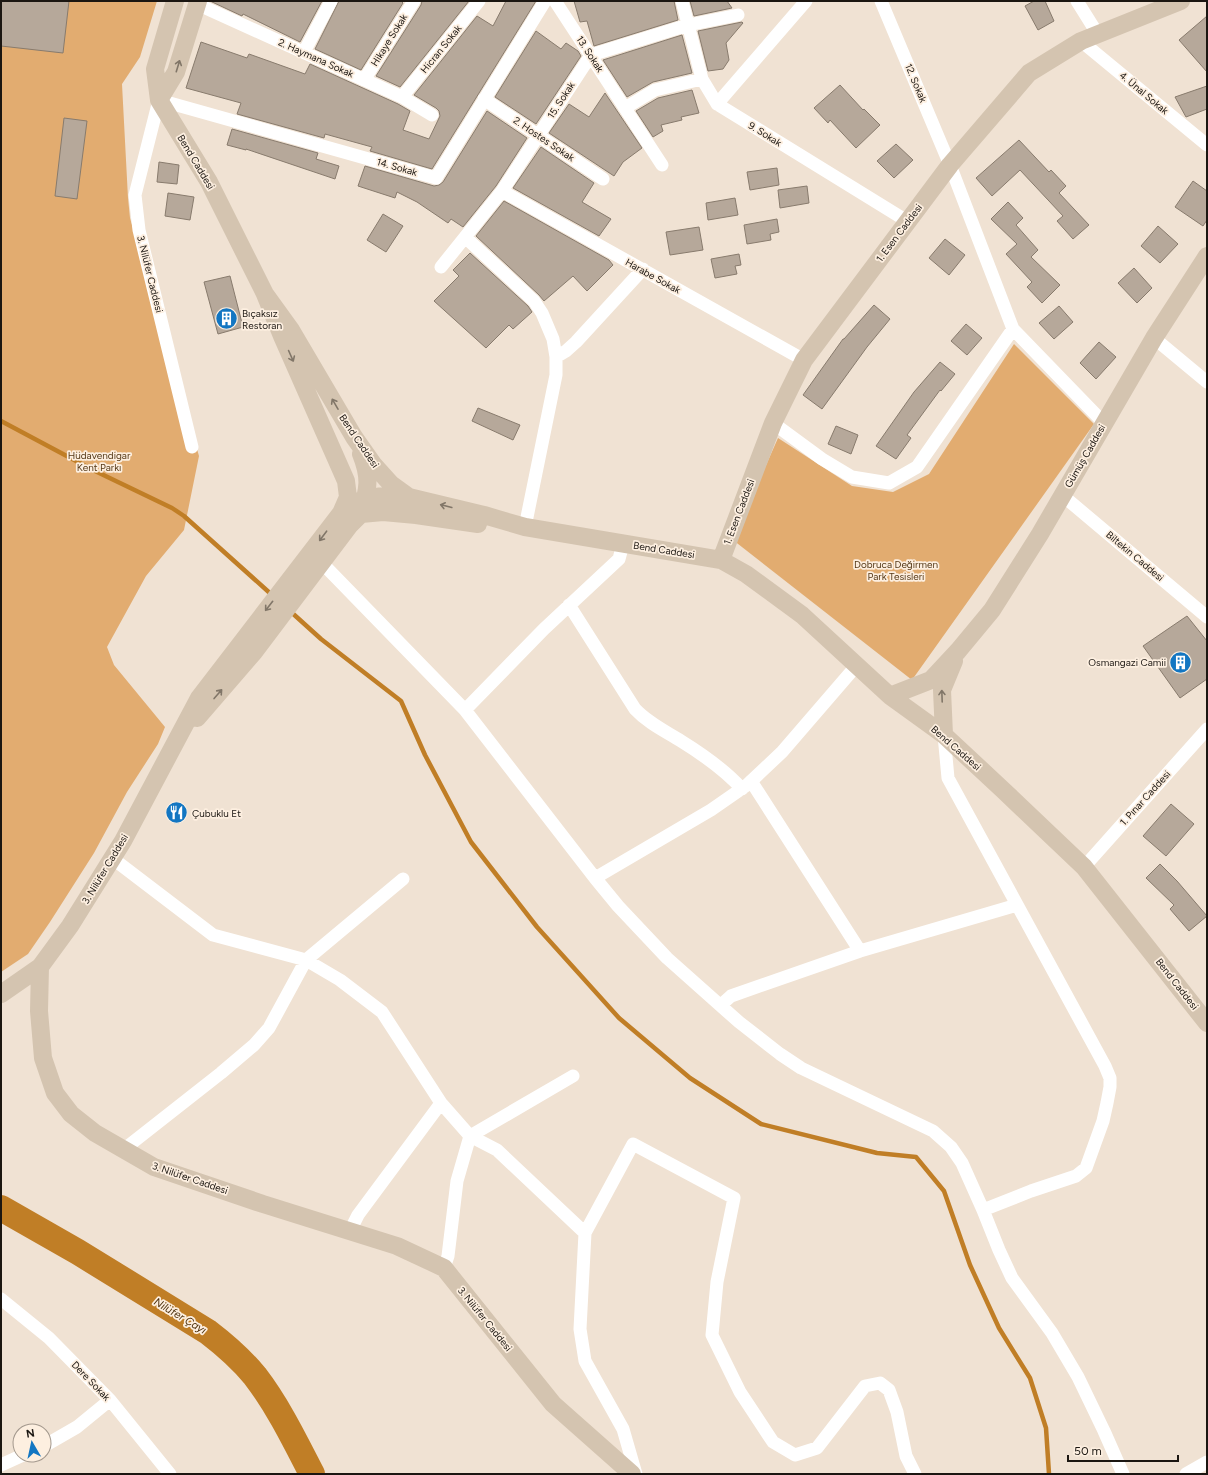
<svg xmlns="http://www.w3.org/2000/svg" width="1208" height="1475" viewBox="0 0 1208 1475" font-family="Figtree,sans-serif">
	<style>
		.green { fill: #e2ac70 }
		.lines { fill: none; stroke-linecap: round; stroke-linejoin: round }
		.stream { stroke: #c07e26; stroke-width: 4.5 }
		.river { stroke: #c07e26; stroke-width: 26 }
		.building { fill: #b6a89a; stroke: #887b6d }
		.street { stroke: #fff; stroke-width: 13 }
		.secondary { stroke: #d4c4b0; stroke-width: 18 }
		.oneway { stroke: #817668 }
		.labels { text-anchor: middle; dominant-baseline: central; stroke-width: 3.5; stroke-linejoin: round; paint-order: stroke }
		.street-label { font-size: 10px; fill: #1b1611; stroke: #fdefe0 }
		.poi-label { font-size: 10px; fill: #1b1611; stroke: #fdefe0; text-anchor: start }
		.park-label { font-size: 10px; fill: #553917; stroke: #fdefe0 }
		.water-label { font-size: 11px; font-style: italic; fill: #4c300d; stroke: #fdefe0 }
	</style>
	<rect width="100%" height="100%" fill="#f0e2d3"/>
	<path class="green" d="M1,1H157L140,57L122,84L128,198L130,218L199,456L184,530L146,576L107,647L114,665L165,727L158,744L127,792L94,853L50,922L28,954L1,972Z
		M1014,344L1094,424L912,680L733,540L778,438L852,486L893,492L929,474Z"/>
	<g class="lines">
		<path class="stream" d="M1,421L93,470L172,508L184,516L272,595
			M290,611L321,639L401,701L425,755L471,842L537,927L619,1018L690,1078L761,1124L877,1153L916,1157L944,1191L970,1265L999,1328L1030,1378L1046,1428L1049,1474"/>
		<path class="river" d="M1,1208L78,1252L208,1332C225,1345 241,1359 255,1376C278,1406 295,1441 312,1474"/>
	</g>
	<path class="building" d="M1,1H69L63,53L1,46Z
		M210,1H322L300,42L243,14L242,16Z
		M339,1H401L403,3L361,70L315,49Z
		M422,1H469L400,87L376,76L421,5Z
		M506,1H536L432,169L370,151L372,147L325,134L324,138L237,114L241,103L186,88L201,42L247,58L249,54L305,74L310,64L398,104L410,111L403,130L429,139L440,116L439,111L436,108L414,95L477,16L493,26Z
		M574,1H674L678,20L594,46L587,21L580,22Z
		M690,1H727L732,8L694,16Z
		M1034,1H1045L1054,21L1038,30L1025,6Z
		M1207,16V72L1179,40Z
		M742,22L743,23L726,43L729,60L723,69L708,71L698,31Z
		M536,31L561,49L566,43L578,51L581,56L536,124L495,97Z
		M682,35L692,73L653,82L627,97L603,60Z
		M840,85L863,110L864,109L880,125L856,148L830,120L828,123L814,108Z
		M1207,86V109L1186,117L1175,97Z
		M692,90L699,113L681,117L682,120L661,125L663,131L653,137L636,111L658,98Z
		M605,93L642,148L623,162L614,176L549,133L569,104L589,117Z
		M487,111L527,138L496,186L463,227L451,219L448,223L417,202L397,192L395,198L358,186L365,166L434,186L439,185L443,182Z
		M64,118L87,121L77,199L55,196Z
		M232,129L318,153L316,159L339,166L335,179L246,149V150L227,145Z
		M1019,140L1049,172L1051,170L1066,186L1059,193L1089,225L1073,239L1057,221L1063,216L1020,170L992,196L976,178Z
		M896,144L913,160L894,178L877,161Z
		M541,147L594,183L582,202L611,219L599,236L513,188Z
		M159,162L179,165L177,184L157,182Z
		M777,168L779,185L750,190L747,172Z
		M1193,181L1207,191V220L1203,226L1175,207Z
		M807,186L809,203L780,208L778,190Z
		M168,193L194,197L190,220L165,216Z
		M735,198L738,215L708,220L706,203Z
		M504,201L609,260L613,265L587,291L573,276L544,301L539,295L476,236Z
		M1008,202L1023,218L1016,225L1038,250L1031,257L1060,285L1042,303L1027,287L1032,282L1006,254L1017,244L991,219Z
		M383,214L403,226L386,252L367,240Z
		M777,219L779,232L770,234L771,240L747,244L744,225Z
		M1158,226L1178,244L1160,263L1141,246Z
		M699,227L703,250L670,255L666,232Z
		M945,239L965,255L949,275L929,258Z
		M470,253L528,306L532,312L513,329L509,325L486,348L434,301L459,276L453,270Z
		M739,254L741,265L735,266L737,274L715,278L711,259Z
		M1134,268L1152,288L1137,303L1118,283Z
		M230,276L243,327L218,334L204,282Z
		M874,305L890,319L867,347L822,409L803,395L843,339H844Z
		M1059,306L1073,322L1054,339L1039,323Z
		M966,324L982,338L967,355L951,341Z
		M1099,342L1116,357L1096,379L1080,363Z
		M940,362L955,374L941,391L940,390L907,435L911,438L896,459L876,446L914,392Z
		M478,408L520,425L513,440L472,421Z
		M836,426L858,435L851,454L828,444Z
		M1187,616L1207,641V679L1180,698L1143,646Z
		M1171,804L1194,824L1166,856L1143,836Z
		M1160,864L1177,881L1207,916L1189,931L1170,909L1174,905L1146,878Z"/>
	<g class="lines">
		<path class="street" d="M555,1L662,165
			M682,1L702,79L717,104L907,221
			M881,1L950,165L1013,329L1104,423
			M1077,1L1097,33
			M197,4L402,97L432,115
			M1081,41L1207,145
			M304,52L331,1
			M364,80L414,1
			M402,97L479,1
			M484,99L603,179
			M717,104L806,1
			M625,108L655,90L702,79
			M502,191L804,360
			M465,237L534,301L542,313L553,339L556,357V375L525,527
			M441,267L502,191L591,55L688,25L738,15
			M1154,338L1207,382
			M556,357L566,351L576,342L643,269
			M773,423L822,459L852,477L889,483L917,467L1013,329
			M192,447L139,230L135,195L159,100L436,178L545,1
			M1062,495L1207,617
			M322,563L465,710L595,878L618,906L667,958L739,1022L780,1054L801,1068L933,1131L951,1147L962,1163L983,1210L999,1250L1012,1278L1052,1333L1078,1377L1104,1431L1123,1474
			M569,605L635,709C648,723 665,731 681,741C702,754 725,770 742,789
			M465,710L544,629L619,559L623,544
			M944,735L948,778L1105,1066L1110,1078V1087L1107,1103L1103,1121L1086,1168L1076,1176L1031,1191L983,1210
			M751,781L860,951
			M112,858L213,935L306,960L340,980L382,1012L441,1103L470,1136L497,1150L585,1233
			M1084,867L1207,729
			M595,878L711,810L747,785L782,752L857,665
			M721,1005L731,996L860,951L1017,905
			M123,1150L221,1073L254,1045L269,1028L306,960L403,879
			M350,1231L358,1215L441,1103
			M444,1268L448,1256L457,1181L470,1136L573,1076
			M1,1299L49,1338L110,1400L170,1474
			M44,1446L77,1427L110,1400
			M1,1465L23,1455
			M636,1474L623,1429L585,1361L580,1329L585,1233L633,1144L734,1198L717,1282L712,1335L740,1392L773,1442L795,1455L817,1448L865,1386L880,1383L889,1390L897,1412L906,1456L915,1474
			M1186,1474L1207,1462"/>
		<path class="secondary" d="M175,1L155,69L159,100L209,182L265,294L291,330L354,437L373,464L391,484L409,497L484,515L525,527L721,560L746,574L802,615L890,696L944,735L1003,790L1084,867L1207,1023
			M159,100L176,72L198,1
			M265,294L282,336L346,481L348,497L341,513L199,698L123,841L70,926L40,967L39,1011L43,1058L55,1093L71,1114L95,1133L154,1167L263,1204L397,1246L444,1268L553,1404L632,1474
			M361,454C371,479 368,489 361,514
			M355,503C373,494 390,496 409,497
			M721,560L773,423L804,360L950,165L1029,73L1081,41L1181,1
			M890,696L931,680L958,651L992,610L1040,534L1154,338L1207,256
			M197,718L254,652L349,526L361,514L383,512L416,515L478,524
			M944,735L942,690L954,661
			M1,994L40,967"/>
	</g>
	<defs><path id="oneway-shaft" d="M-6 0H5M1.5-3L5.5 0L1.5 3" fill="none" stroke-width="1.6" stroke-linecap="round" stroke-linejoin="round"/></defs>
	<g class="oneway">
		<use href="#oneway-shaft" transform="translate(178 66) rotate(-73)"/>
		<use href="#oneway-shaft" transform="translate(291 356) rotate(66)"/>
		<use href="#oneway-shaft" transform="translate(335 404) rotate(-120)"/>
		<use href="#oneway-shaft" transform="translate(446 506) rotate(-166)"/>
		<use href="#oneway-shaft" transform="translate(323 536) rotate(127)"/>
		<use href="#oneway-shaft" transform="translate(269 606) rotate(128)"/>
		<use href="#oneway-shaft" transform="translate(218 694) rotate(-49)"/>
		<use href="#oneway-shaft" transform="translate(942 696) rotate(-92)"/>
	</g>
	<defs>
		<symbol id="building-disc" viewBox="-11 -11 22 22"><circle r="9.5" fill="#1376c2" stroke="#fdefe0"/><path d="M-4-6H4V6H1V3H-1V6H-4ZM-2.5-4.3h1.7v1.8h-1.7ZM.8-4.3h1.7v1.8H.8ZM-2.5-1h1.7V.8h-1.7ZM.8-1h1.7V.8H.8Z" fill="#fff"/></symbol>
		<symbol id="restaurant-disc" viewBox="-11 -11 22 22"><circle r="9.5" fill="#1376c2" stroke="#fdefe0"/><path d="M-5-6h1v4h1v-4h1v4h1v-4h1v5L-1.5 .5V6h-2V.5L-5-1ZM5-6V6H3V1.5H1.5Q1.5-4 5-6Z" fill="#fff"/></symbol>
	</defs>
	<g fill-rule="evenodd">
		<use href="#building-disc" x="214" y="306" width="25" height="25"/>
		<use href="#building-disc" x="1168" y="650" width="25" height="25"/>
		<use href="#restaurant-disc" x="164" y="800" width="25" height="25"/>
	</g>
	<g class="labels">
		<g class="street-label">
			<text transform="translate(389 40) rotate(-58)">Hikaye Sokak</text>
			<text transform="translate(441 49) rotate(-51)">Hicran Sokak</text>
			<text transform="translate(590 54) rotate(57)">13. Sokak</text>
			<text transform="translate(316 58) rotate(24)">2. Haymana Sokak</text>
			<text transform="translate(916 83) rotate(67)">12. Sokak</text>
			<text transform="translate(1144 93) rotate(40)">4. Ünal Sokak</text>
			<text transform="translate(561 100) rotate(-57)">15. Sokak</text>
			<text transform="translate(765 134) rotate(32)">9. Sokak</text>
			<text transform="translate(544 139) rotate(34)">2. Hostes Sokak</text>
			<text transform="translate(196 162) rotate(59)">Bend Caddesi</text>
			<text transform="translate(397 167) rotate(16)">14. Sokak</text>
			<text transform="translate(899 233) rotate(-53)">1. Esen Caddesi</text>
			<text transform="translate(150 274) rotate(76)">3. Nilüfer Caddesi</text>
			<text transform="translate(653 276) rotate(29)">Harabe Sokak</text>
			<text transform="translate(359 441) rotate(56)">Bend Caddesi</text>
			<text transform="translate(1085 456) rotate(-60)">Gümüş Caddesi</text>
			<text transform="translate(739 512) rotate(-69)">1. Esen Caddesi</text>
			<text transform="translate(664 550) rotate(9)">Bend Caddesi</text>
			<text transform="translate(1135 556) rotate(40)">Biltekin Caddesi</text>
			<text transform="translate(956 748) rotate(41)">Bend Caddesi</text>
			<text transform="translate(1145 798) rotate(-48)">1. Pınar Caddesi</text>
			<text transform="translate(105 869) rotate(-59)">3. Nilüfer Caddesi</text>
			<text transform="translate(1177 984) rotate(52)">Bend Caddesi</text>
			<text transform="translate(190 1178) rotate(19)">3. Nilüfer Caddesi</text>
			<text transform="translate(485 1319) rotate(51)">3. Nilüfer Caddesi</text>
			<text transform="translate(91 1381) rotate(46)">Dere Sokak</text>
		</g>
		<g class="poi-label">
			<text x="242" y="313">Bıçaksız<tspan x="242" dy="12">Restoran</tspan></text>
			<text x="1166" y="662" text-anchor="end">Osmangazi Camii</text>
			<text x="192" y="813">Çubuklu Et</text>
		</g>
		<g class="park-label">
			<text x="99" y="455">Hüdavendigar<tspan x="99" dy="12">Kent Parkı</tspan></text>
			<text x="896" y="564">Dobruca Değirmen<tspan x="896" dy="12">Park Tesisleri</tspan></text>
		</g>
		<g class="water-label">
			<text transform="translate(180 1316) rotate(31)">Nilüfer Çayı</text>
		</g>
	</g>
	<rect width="1208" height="1475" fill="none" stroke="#1b1611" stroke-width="4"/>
	<g transform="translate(32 1443) rotate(351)"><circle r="19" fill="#fdefe0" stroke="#a3988d"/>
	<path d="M0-3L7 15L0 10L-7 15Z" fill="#1376c2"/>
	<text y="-6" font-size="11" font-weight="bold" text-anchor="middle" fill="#1b1611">N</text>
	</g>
	<path d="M1068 1455v6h110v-6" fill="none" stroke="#1b1611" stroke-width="2"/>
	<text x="1074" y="1455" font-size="12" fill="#1b1611" stroke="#fdefe0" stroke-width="3" paint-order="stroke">50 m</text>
</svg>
